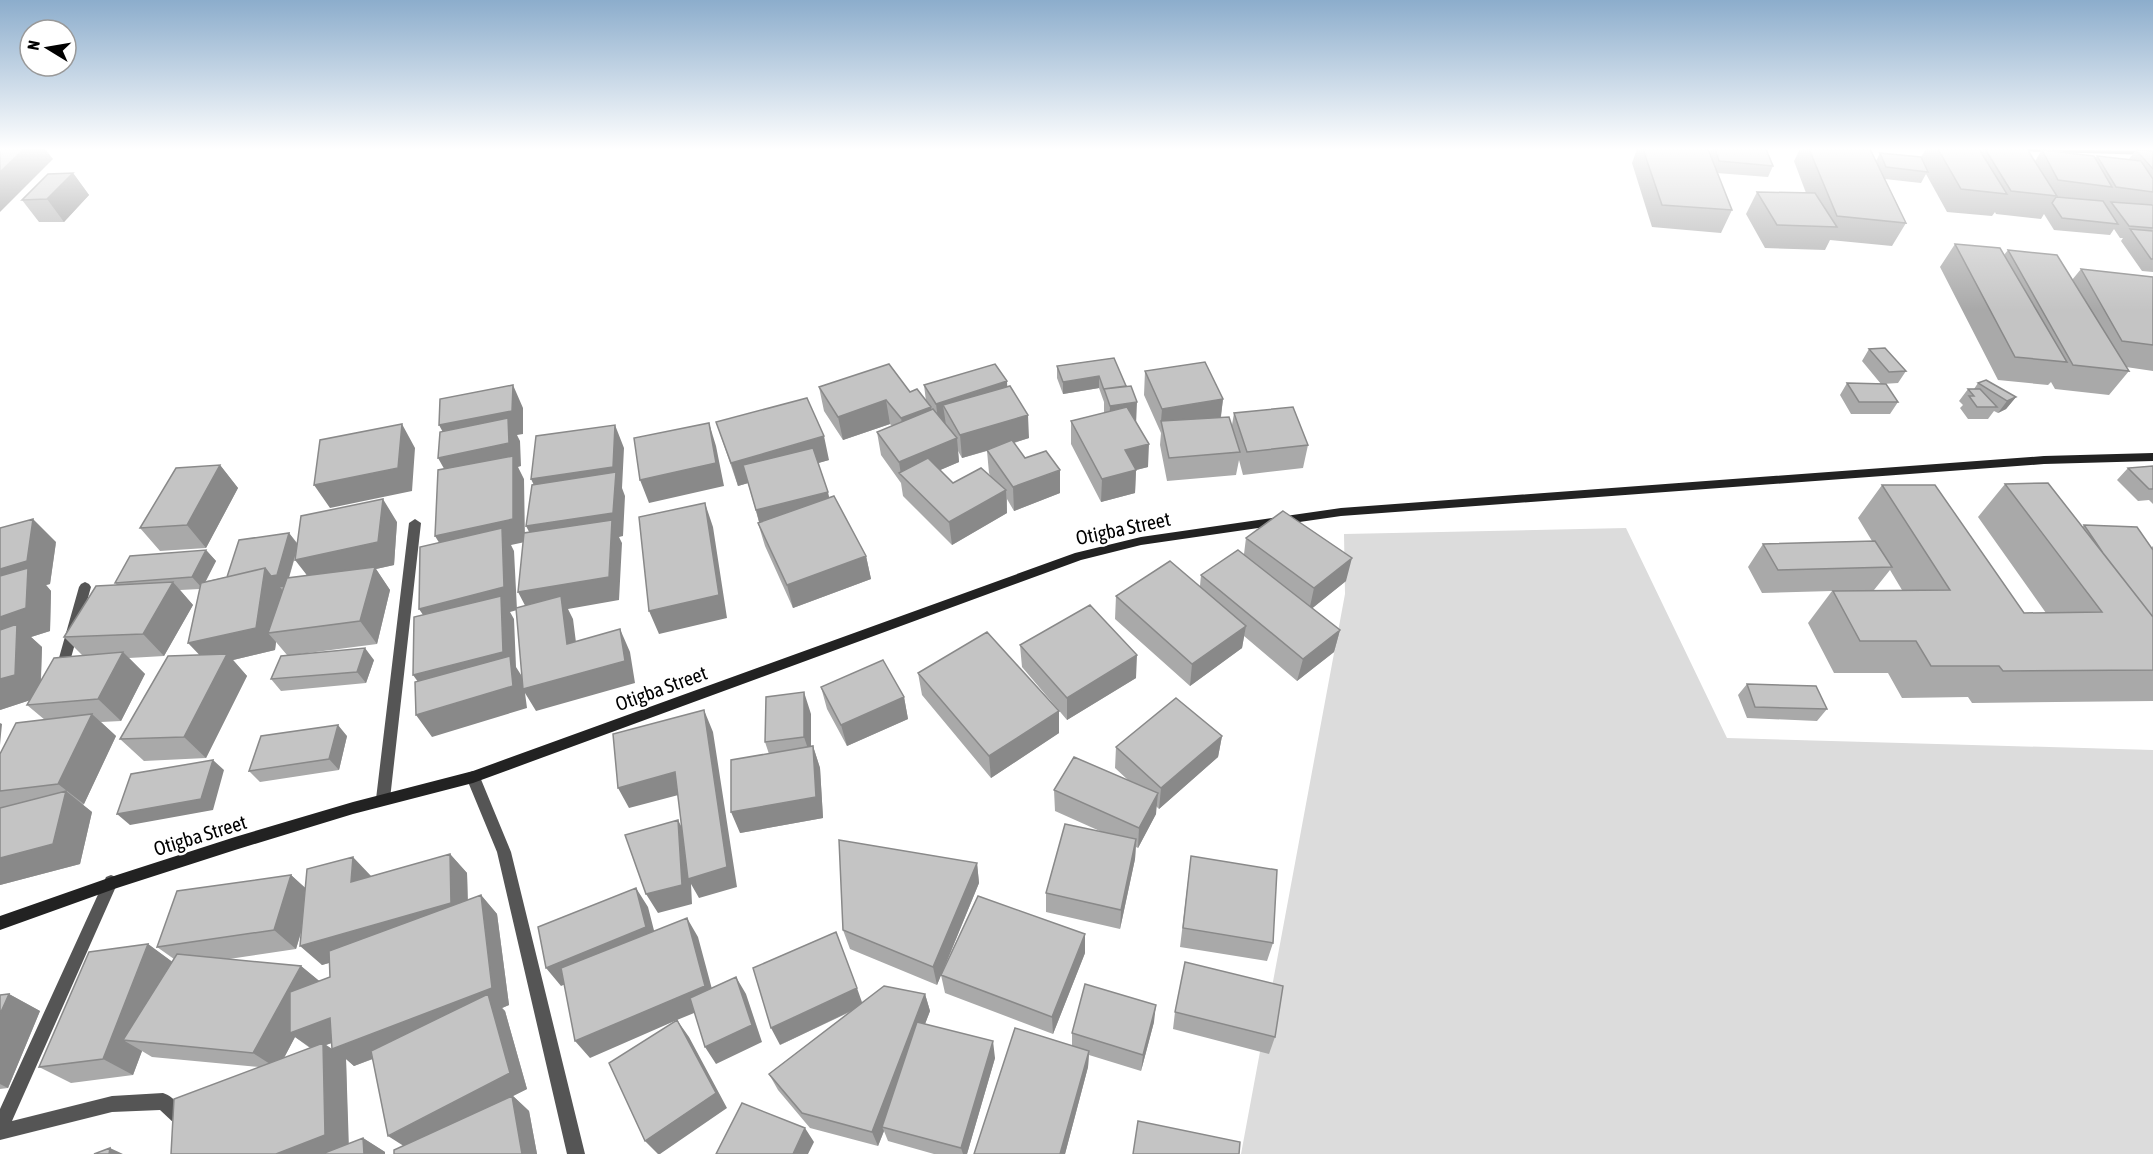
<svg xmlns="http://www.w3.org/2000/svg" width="2153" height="1154" viewBox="0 0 2153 1154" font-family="'Asap Condensed',sans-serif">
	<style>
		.green { fill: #dcdcdc }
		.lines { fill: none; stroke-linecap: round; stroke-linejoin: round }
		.street { fill: #555; fill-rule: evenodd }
		.secondary { fill: #222; fill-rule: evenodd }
		.wall { fill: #a9a9a9; fill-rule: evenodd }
		.shaded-wall { fill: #898989 }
		.building { fill: #c4c4c4; stroke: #898989; stroke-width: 1.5 }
		.labels { text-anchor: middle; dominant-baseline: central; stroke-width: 5; stroke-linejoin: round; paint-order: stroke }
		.street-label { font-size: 20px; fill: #000; stroke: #fff }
	</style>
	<rect width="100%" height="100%" fill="#fff"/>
	<path class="green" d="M1626,528L1727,738L2153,750V1154H1241L1345,594L1344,534Z"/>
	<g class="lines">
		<path class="street" d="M2010,149L2153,151V155L2014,151Z
			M415,519L421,523L390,799L388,803L383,805L378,803L376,799L409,523Z
			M85,582L89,584L91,587L67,672L66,676L61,677L56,676L55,672L79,587L81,584Z
			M473,771L478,773L480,777L511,852L585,1154H567L497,852L466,777L468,773Z
			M111,875L116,877L118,882L12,1121L112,1096L163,1093C170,1095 174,1100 179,1104C196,1121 192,1131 195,1154H177L175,1124L160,1110L112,1112L0,1140V1109L106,877Z"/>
		<path class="secondary" d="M2153,453V461L2044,464L1341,516L1141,545L1081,560L473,783L353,814L235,850L117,888L0,930V916L117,875L235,837L353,802L473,771L1075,553L1141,537L1341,508L2044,456Z"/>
	</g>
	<path class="wall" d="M1637,149H1708L1709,153L1711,149H1766L1773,166L1768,177L1717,173L1732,210L1721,233L1652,227L1632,163Z
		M1800,149H1870L1876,161L1880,153L1921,157L1926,149H2027L2035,161L2042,150L2095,158L2097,156L2129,159L2136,150L2153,151V204L2152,205H2153V272L2142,271L2121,241L2123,238H2120L2114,229L2110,235L2054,230L2044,214L2041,219L1996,214L1995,212L1992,216L1947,212L1926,174L1921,183L1885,179L1906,223L1892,246L1830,240L1825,250L1765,248L1746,214L1757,192L1806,193L1794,161Z
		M73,173L89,195L64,222H39L22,200Z
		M1955,244L2004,255L2008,250L2072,280L2081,269L2153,277V371L2126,367L2129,371L2109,395L2055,389L2051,382L2048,385L1998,380L1940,267Z
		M1869,349L1906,371L1898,383L1882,384L1898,402L1890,414H1851L1840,395L1847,383L1881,384L1862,361Z
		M1114,358L1136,422L1148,467L1136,470L1135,493L1101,502L1071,444V421L1104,413V402L1099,388L1063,394L1057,378V366Z
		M1145,371L1223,399L1221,417L1232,425L1234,413L1308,445L1303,468L1243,475L1239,460L1236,475L1167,481L1160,445L1161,433L1144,395Z
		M1978,383L2016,397L2006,409L1998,413L1994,411L1988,419H1968L1960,408L1963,405L1959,401L1968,389H1974Z
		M924,385L1007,386L1029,438L1014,443L1025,458L1060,493L1014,511L1007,499V513L952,545L903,496L901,483L881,455L877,432L892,426L890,424L843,440L824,411L819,387L910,392L926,401ZM958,451L962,458L987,451L989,473L991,477L953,483L940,470L959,462Z
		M716,422L829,460L818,463L829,498L866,556L871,579L793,608L765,546L758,523L759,522L748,483L738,486Z
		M220,465L238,488L206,548L160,551L140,528Z
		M2153,466V504L2149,500L2138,501L2117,480L2128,468Z
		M2005,484L2082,527L2084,525L2151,548L2153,546V701L1972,703L1968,697L1902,698L1888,673H1834L1808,623L1832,591L1762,593L1748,567L1763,544L1872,541L1858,518L1882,485L2024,613H2046L1978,517ZM1890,570L1902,590H1874Z
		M397,522L394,565L376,569L390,590L377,644L300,654L374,660L366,683L281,691L271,679L287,655L276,642L275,650L233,660L247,676L206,758L144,761L120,739L199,655L200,589L180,590L193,605L164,656L129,658L145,674L121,721L101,722L116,736L84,804L83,805L92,812L80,864L0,885V754L45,720L27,705L30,700L0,710L56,542L50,584L46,585L51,591L50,631L31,637L42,647L41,681L83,656L64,637L117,585L115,583L206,550L216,561L206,581L227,577L289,533L298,544ZM297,550L307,576L289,578Z
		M1246,538L1346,581L1312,608L1340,630L1334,652L1297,681L1244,636L1242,648L1190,686L1115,619L1116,596L1200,586L1201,575L1244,554Z
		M1020,645L1136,678L1067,720L1022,667Z
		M918,673L1059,733L991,778L922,695Z
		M1747,684L1827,709L1817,721L1747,718L1738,695Z
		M821,687L904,697L908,719L847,746L827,709Z
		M811,714V747L813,746L820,768L823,818L740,833L769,754L765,742Z
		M347,736L339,770L260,782L249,771Z
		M1222,736L1218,757L1159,809L1156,806V814L1138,848L1136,847L1135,859L1120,929L1046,912V893L1102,832L1055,811L1054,790L1128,780L1115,768L1116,747Z
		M450,854L467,873L468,900L481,895L497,914L509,1005L502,1008L505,1011L527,1089L513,1096L529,1111L537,1154H394L403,1146L373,1059L354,1066L346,1059L348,1144L363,1138L385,1152V1154H171L259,1067L152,1057L142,1051L133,1075L71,1083L39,1067L148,944L172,962L174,959L157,947L291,875L305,888L372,876ZM301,933L322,965L329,963L330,977L319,981L301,966L229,959L296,949ZM295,1037L310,1048L284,1058ZM332,1043V1049L326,1045Z
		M1191,856L1273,943L1267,961L1180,947Z
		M977,863L979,883L943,971L1085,953L1053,1034L945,993L941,975L937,985L850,949L843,930Z
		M9,994L40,1011L8,1088L0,1089V995Z
		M925,994L930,1011L925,1024L995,1058L967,1154H934L888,1141L884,1131L878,1146L810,1128L778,1090L769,1074L850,1012L780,1045L862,1002Z
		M1175,1012L1275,1037L1269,1054L1173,1029Z
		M1154,1022L1141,1071L1089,1055L1088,1067L1065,1154H974L1072,1045V1033Z"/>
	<path class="shaded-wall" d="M24,149H45L53,159L0,212V172Z
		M73,173L89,195L64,222L47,199Z
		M1099,376V388L1063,394V382Z
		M1007,381L1008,404L943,405L946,425L939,427L936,404Z
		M513,385L523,408V434L517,435L520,441L521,466L518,467L524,479L525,542L511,545L514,551L517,610L510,612L514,619L516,667L523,678L620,629L630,652L635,683L536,711L525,693L527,708L432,737L416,715L429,697L413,675L434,631L419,609L449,559L435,536L451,481L438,458L452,449L439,425Z
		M2016,397L2006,409L1998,413L2007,401Z
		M1223,399L1220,422L1161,421L1160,433L1162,409Z
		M886,400L890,424L843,440L838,417Z
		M1137,402L1136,425L1109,429L1110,406Z
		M931,407L934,430L905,442L901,418Z
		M1028,415L1029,438L962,458L960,435Z
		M709,423L716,446L724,486L649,503L640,480Z
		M402,424L415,448L412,491L330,508L314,485Z
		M615,425L624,448L622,488L625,496L623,536L619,537L622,543L619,600L568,609L573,619L579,666L530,615L518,592L538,549L526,526L542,502L531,479Z
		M824,436L829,460L738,486L731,463Z
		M957,438L959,462L910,483L901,475L899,462Z
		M1149,444L1148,467L1136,470L1135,493L1101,502L1102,479L1125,450Z
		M220,465L238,488L206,548L187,525Z
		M1060,470V493L1014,511L1013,487Z
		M1006,490L1007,513L952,545L949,522Z
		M828,492L833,515L762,533L756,510Z
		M383,499L397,522L394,565L376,569L390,590L377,644L360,621L313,583L295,560Z
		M705,503L713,527L727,618L659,634L649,611Z
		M33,519L56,542L50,584L46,585L51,591L50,631L31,637L42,647L40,697L0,710V569Z
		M289,533L298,545L286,587H280L283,591L268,633L276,642L275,650L233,660L247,676L206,758L184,737L209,665L188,643L265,568Z
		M206,550L216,561L202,588L192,577Z
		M866,556L871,579L793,608L787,585Z
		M1352,558L1346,581L1309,611L1314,588Z
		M173,582L193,605L164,656L143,634Z
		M1246,626L1242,648L1190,686L1192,664Z
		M1340,630L1334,652L1297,681L1303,659Z
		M365,648L374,660L366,683L357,672Z
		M123,652L145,674L121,721L98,699Z
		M1137,655L1136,678L1067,720V698Z
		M804,692L811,714V758L804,737Z
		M904,697L908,719L847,746L841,725Z
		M704,710L713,732L737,887L699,898L691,884L692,904L658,913L646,894L678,820L689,841Z
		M1059,711V733L991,778L989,756Z
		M92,714L116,736L84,804L58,784Z
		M0,723L2,724L0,745Z
		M338,725L347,736L339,770L329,759Z
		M1222,736L1218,757L1159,809L1161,788Z
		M813,746L820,768L823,818L740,833L731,812Z
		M213,760L224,770L213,810L130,825L117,814Z
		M675,772L686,793L629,808L618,788Z
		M66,791L92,812L80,864L0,885V858Z
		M1158,793L1156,814L1138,848L1139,828Z
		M1136,839L1135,859L1120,929L1121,910Z
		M450,854L467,873L468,922L322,965L300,946Z
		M353,857L372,877L351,882Z
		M977,863L979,883L937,985L933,967Z
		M291,875L312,894L296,949L274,930Z
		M636,888L648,907L658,946L561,986L546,968Z
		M481,895L497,914L509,1005L502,1008L505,1011L527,1089L513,1096L529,1111L537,1154H522L512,1097L410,1150L388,1136L510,1073L493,1012L354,1066L346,1059L349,1149L336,1154H276L325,1135L323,1046L314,1050L295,1037L278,1069L253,1053L301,966L323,984L298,1030L330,1018L352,1035L326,1045L332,1049L492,988Z
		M687,918L698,937L716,1004L677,1020L689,1037L727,1108L660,1154H658L645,1141L677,1020L590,1058L575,1041Z
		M1085,934V953L1053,1034L1052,1017Z
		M148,944L174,963L123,1040L142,1051L133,1075L103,1059Z
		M736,977L746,994L762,1042L716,1064L705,1047Z
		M857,988L863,1005L780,1045L771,1028Z
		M9,994L40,1011L8,1088L0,1084V1014Z
		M925,994L930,1011L885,1128L882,1127L884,1131L878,1146L872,1132Z
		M1156,1005L1154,1022L1141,1071L1143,1055Z
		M993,1041L995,1058L967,1154H963L961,1148Z
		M1089,1051L1088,1067L1065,1154H1060Z
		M805,1128L814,1142L808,1154H793Z
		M363,1138L385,1152V1154H364Z
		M110,1148L123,1154H109Z"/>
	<path class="building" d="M0,149H24L0,172Z
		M1643,149H1708L1732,210L1662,205Z
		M1715,149H1766L1773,166L1719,161Z
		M1809,149H1870L1906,223L1837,216Z
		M1938,149H1979L2007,194L1961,189Z
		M1985,149H2027L2057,196L2011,191Z
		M2042,150L2094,156L2112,187L2058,180Z
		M2136,150L2153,151V169Z
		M1880,153L1921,157L1928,172L1886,167Z
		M2097,156L2141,161L2153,179V192L2116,187Z
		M73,173L47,199L22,200L48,174Z
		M1757,192L1815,193L1837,227L1777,225Z
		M2056,197L2103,201L2118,224L2062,218L2052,203Z
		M2111,202L2153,205V228L2129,226Z
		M2130,229L2153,231V259H2151Z
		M1955,244L2000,248L2067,362L2015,357Z
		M2008,250L2057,255L2129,371L2073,365Z
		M2081,269L2153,277V345L2122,341Z
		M1885,348L1906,371L1889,372L1869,349Z
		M1114,358L1126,386L1104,389V390L1099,376L1063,382L1057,366Z
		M1205,362L1223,399L1162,409L1145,371Z
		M889,364L910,392L917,389L931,407L901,418L886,400L838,417L819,387Z
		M995,364L1007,381L936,404L924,385Z
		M1986,380L2016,397L2007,401L1978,383Z
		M1847,383L1886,384L1898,402H1859Z
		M513,385L512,411L439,425L440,399Z
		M1010,386L1028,415L960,435L943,405Z
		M1131,386L1137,402L1110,406L1104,389Z
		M1968,389H1980L1997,407H1977L1969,396H1974Z
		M807,398L824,436L731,463L716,422Z
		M1127,407L1149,444L1125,450L1136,470L1102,479L1071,421Z
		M1293,407L1308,445L1247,452L1234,413Z
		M933,409L957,438L899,462L877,432Z
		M1229,417L1240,452L1169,458L1161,421Z
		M508,418L509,443L438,458L440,432Z
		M709,423L716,463L640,480L634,438Z
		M402,424L398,468L314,485L320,440Z
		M615,425L613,467L531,479L536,436Z
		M1012,440L1025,458L1046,451L1060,470L1013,487L987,450Z
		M813,448L828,492L756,510L743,465Z
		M513,456V519L435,536L438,470Z
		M928,458L953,483L981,468L1006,490L949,522L899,473Z
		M220,465L187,525L140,528L176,468Z
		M2153,466V489H2149L2128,468Z
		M616,472L613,513L526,526L532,485Z
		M2048,483L2153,617V670L2003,671L1999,666H1931L1916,641H1860L1833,591L1950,590L1882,485H1935L2024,613L2102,612L2005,484Z
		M834,496L866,556L787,585L758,523Z
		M383,499L378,542L295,560L301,516Z
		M705,503L719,595L649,611L639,517Z
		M1283,511L1352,558L1314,588L1246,538Z
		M33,519L27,561L0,569V528Z
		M612,520L609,577L518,592L524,533Z
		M2084,525L2137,527L2153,550V617L2103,553Z
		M502,528L504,587L419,609L420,547Z
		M289,533L277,575L271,576L265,568L227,577L239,540Z
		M1875,541L1892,567L1778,570L1763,544Z
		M206,550L192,577L115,583L130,556Z
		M1238,550L1340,630L1303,659L1201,575Z
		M1170,561L1246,626L1192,664L1116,596Z
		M375,567L360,621L268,633L287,578Z
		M28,568L26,608L0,617V576Z
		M265,568L256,628L188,643L201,583Z
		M173,582L143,634L64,637L96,586Z
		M501,596L503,652L413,675L414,617Z
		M561,596L567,644L620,629L625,661L523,689L516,608Z
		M1090,605L1137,655L1067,698L1020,645Z
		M17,624L15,675L0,679V630Z
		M987,632L1059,711L989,756L918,673Z
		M365,648L357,672L271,679L281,656Z
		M123,652L98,699L27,705L54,658Z
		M227,654L184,737L120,739L168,656Z
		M510,656L513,686L416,715L415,682Z
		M883,660L904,697L841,725L821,687Z
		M1747,684L1816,686L1827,709L1755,707Z
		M804,692V737L765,742L766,697Z
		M1176,698L1222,736L1161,788L1116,747Z
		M704,710L727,867L688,879L675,772L618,788L613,734Z
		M92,714L58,784L0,791V754L16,723Z
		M338,725L329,759L249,771L261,736Z
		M813,746L816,797L731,812V760Z
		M1074,757L1158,793L1139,828L1054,790Z
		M213,760L201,799L117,814L131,774Z
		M66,791L53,844L0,858V808Z
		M678,820L682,885L646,894L625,835Z
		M1065,824L1136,839L1121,910L1046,893Z
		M839,840L977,863L933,967L843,930Z
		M450,854L451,903L300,946L307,869L353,857L351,882Z
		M1191,856L1277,870L1273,943L1183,928Z
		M291,875L274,930L157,947L177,891Z
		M636,888L646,927L546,968L538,927Z
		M481,895L492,988L332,1049L330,1018L290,1033V992L330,977L329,951Z
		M978,896L1085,934L1052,1017L941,975Z
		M687,918L705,986L575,1041L561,968Z
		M836,932L857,988L771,1028L753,968Z
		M148,944L103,1059L39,1067L89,952Z
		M177,954L301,966L253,1053L123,1040Z
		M1185,962L1283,986L1275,1037L1175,1012Z
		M736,977L752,1025L705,1047L690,998Z
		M1085,984L1156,1005L1143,1055L1072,1033Z
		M884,986L925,994L872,1132L802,1113L769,1074Z
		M9,994L0,1014V995Z
		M488,994L510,1073L388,1136L371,1051Z
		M677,1020L716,1093L645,1141L609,1063Z
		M917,1022L993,1041L961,1148L882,1127Z
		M1015,1028L1089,1051L1060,1154H974Z
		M323,1043L325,1135L276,1154H171L174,1099Z
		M512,1096L522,1154H394V1150Z
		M742,1103L805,1128L793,1154H716Z
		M1138,1121L1240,1142L1239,1154H1133Z
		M363,1138L364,1154H322Z
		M110,1148L109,1154H94Z"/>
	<linearGradient id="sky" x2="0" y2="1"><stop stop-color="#8cadcc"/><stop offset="0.48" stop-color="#fff"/><stop offset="1" stop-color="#fff" stop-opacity="0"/></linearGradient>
	<rect width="2153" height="310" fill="url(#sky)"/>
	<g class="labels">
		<g class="street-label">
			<text transform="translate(1123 528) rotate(-12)">Otigba Street</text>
			<text transform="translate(661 688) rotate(-20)">Otigba Street</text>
			<text transform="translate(200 835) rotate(-17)">Otigba Street</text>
		</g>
	</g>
	<g transform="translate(48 48) rotate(281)"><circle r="28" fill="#ffffff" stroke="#999999" stroke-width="1.5"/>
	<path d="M0-4.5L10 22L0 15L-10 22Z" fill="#000000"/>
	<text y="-9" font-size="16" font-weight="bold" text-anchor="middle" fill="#000000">N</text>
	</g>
</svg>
